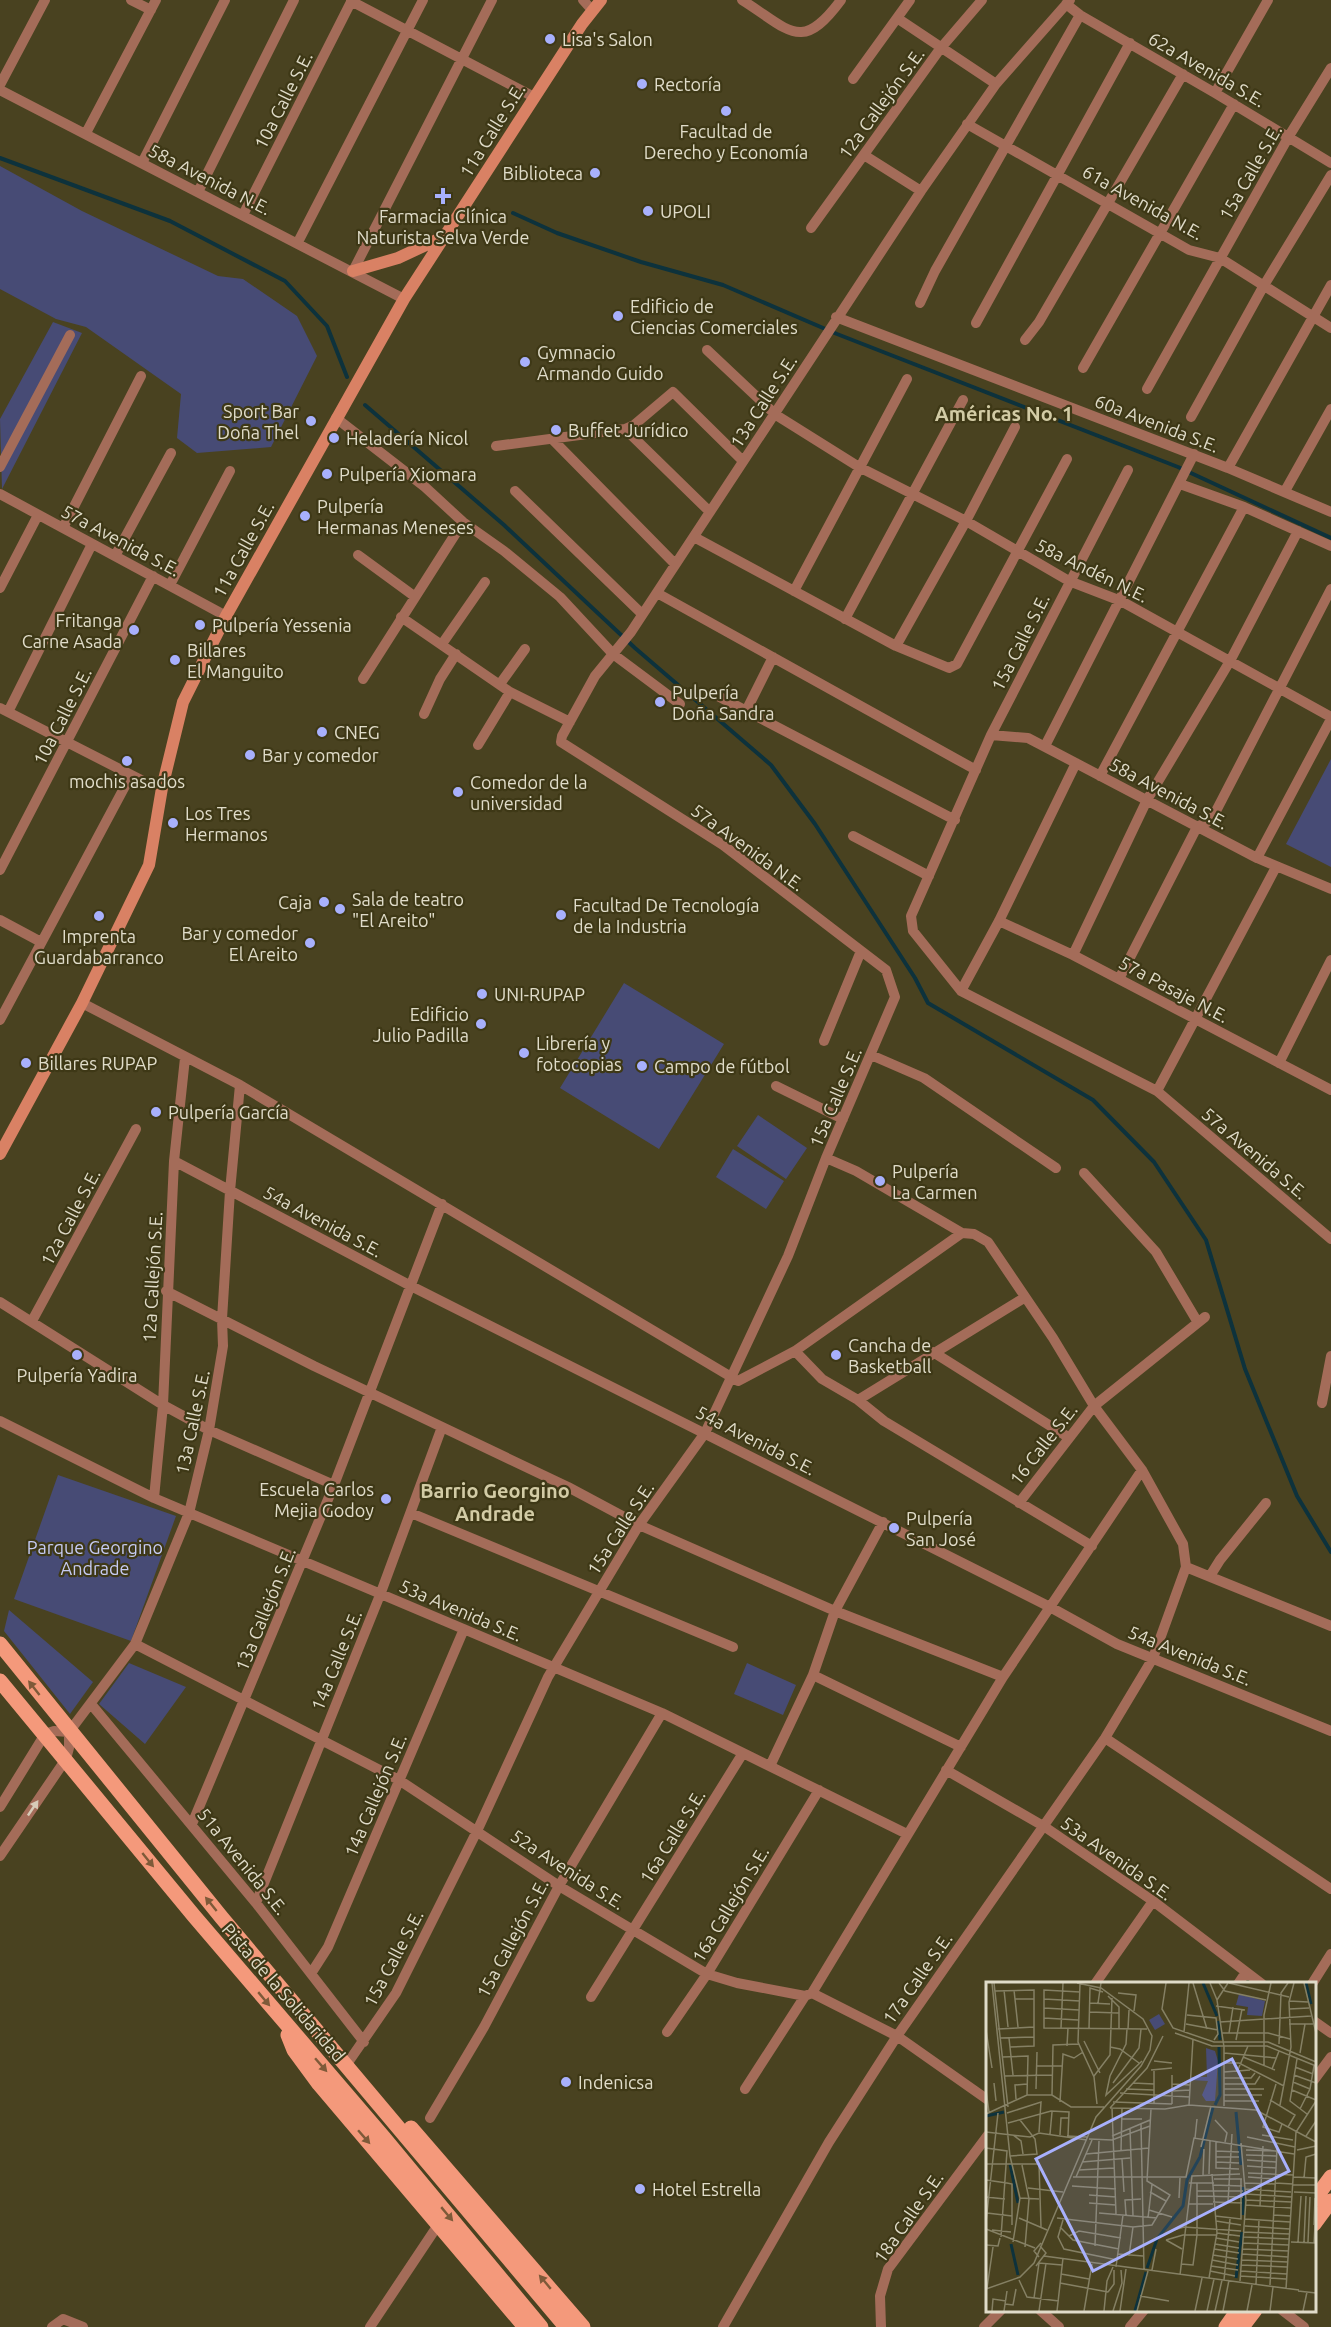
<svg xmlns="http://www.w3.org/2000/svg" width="1331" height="2327" viewBox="0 0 1331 2327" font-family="Ubuntu,sans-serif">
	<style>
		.green { fill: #474b75 }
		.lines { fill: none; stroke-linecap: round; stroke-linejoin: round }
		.stream { stroke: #0d323c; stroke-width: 4 }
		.street { stroke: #a46c59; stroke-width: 10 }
		.secondary { stroke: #d98164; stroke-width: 12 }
		.primary { stroke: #f4997b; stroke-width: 15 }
		.oneway { fill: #7e5a39 }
		.oneway2 { fill: #d7cbb8 }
		.poi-dot { fill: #a8b0fc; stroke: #3e3816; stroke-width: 2 }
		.labels { text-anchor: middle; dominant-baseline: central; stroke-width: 4.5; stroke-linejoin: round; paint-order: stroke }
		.poi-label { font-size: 18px; fill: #e0dcc9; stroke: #3e3816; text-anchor: start }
		.street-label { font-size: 18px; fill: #e0dcc9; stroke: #3e3816 }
		.park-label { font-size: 18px; fill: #c6cbf4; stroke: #3e3816 }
		.neighbourhood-label { font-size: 20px; font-weight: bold; fill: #d2cba5; stroke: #3e3816 }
		.inset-river { fill: none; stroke: #0d323c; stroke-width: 3 }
		.inset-road { fill: none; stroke: #858064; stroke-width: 1.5 }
		.view { fill: #a8b0fc; fill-opacity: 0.15; stroke: #a8b0fc; stroke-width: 3 }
		.inset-edge { fill: none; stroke: #e0dcc9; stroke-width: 3 }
	</style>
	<rect width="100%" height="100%" fill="#494220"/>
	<path class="green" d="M0,166L82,211L218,276L243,279L297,316L317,356L271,447L197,453L177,438L181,394L86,327L56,319L0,289Z
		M53,322L82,333L2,489L0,419Z
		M1331,759V867L1286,844Z
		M624,983L724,1044L659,1149L560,1088Z
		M758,1115L807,1148L786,1179L737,1146Z
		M733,1149L784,1181L766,1209L716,1177Z
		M58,1475L176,1516L131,1641L14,1599Z
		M9,1610L93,1682L70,1714L4,1631Z
		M129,1663L186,1687L145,1744L99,1704Z
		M747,1663L796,1685L783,1715L734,1694Z"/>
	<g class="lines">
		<path class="stream" d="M0,158L170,221L285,281L327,326L347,377
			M513,213L557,233L641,262L723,285L837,334L1178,467L1331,538
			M365,405L504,525L635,648L771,765L815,824L915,978L928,1003L1093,1100L1154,1162L1206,1240L1245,1369L1297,1496L1331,1552"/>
		<path class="street" d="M131,0L151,10
			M583,0L592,10
			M742,0C790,30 801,54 841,0
			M351,1L534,97
			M1066,4L1080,15L1215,93L1331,163
			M897,18L996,84
			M853,79L910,0
			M0,85L45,0
			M0,90L404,299
			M1215,93L1268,0
			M967,124L1189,250L1220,258L1331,328
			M86,133L156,0
			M864,155L921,191
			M142,163L225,0
			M198,192L294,0
			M243,215L352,0
			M811,228L940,49L982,0
			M298,242L423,0
			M353,271L492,0
			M920,303L935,271L1080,15
			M836,317L1228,468L1331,512
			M976,323L1130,43
			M1025,340L1039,322L1183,74
			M707,350L776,415L859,467L966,521L1069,581L1121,601L1331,717
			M1083,368L1234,104
			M1147,389L1289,136L1331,68
			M1191,417L1263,287L1331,175
			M336,418L425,487L463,522L504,551L560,597L613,654L680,704
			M625,429L710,512
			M553,440L675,564
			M496,446L625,429L634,425L673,392L743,461
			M0,467L70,335
			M1228,468L1331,285
			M1128,470L991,735L911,916L913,931L961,991L1157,1091L1331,1239
			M1180,484L1244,507L1331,546
			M515,491L642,614
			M1285,491L1331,409
			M0,494L226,616
			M63,528L141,376
			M694,537L896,646L949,668L957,664L1067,459
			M358,555L414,596
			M115,556L171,453
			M170,585L230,471
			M0,588L38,515
			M794,591L907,379
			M657,593L976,770
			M401,617L510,692L570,722
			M845,619L963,400
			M442,644L485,582
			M896,646L966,521L1015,427
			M363,679L463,522
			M500,684L525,649
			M714,694L955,820
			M0,708L147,783
			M746,711L773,657
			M8,712L92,544
			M424,714L440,679L456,654
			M991,735L1028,738L1257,858L1331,889
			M478,745L510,692
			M1045,746L1194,454
			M1100,776L1244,507
			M853,836L929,876
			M1257,858L1331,719
			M0,870L153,576
			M0,920L41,942
			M999,921L1073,955L1331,1090
			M1073,955L1147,800L1230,661L1298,531
			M1119,979L1197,827L1207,822L1215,813L1331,589
			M961,991L999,921L1076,763
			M82,1003L240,1085L738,1381L795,1351L962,1233L974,1234L988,1242L1053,1338L1094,1406L1142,1470L1183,1544L1186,1567L1153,1658L1105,1738L897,2036L829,2142L723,2327
			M0,1020L131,775
			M824,1041L861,951
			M871,1055L924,1078L1056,1168
			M1279,1063L1331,960
			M776,1086L843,1119
			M1157,1091L1276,867
			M826,1158L856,1171L962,1233
			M174,1161L411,1286L1050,1607L1117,1644L1331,1731
			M1084,1173L1156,1252L1197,1321
			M166,1291L314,1366L568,1487L639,1525L835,1611L1003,1677
			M0,1302L163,1405L209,1430L334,1485
			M32,1321L136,1129
			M795,1351L822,1379L858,1400L884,1421L1092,1546
			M933,1352L1068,1437
			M858,1400L1024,1298
			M1322,1403L1331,1356
			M0,1421L154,1498L662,1713L907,1834
			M154,1498L163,1405L174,1161L185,1058
			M1019,1503L1094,1406L1205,1317
			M411,1513L733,1647
			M883,1522L835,1611L813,1675L961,1747
			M1186,1567L1331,1626
			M1210,1576L1220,1560L1266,1503
			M135,1644L399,1780L559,1886L707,1974L737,1983L805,1996L812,1993L897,2036L988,2100
			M91,1704L256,1903L364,2042
			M69,1732L135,1644L189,1513L209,1430L223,1346L222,1319L230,1191L240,1085
			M1105,1738L1331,1889
			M770,1766L813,1675
			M946,1770L1045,1827L1153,1901L1262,1984
			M0,1807L45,1734L54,1731L69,1732
			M192,1824L334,1485L442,1204
			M0,1856L66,1759L69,1748V1732
			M256,1903L380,1595L442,1427
			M312,1972L328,1947L464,1629
			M1095,1984L1153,1901
			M1238,1984L1246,1972
			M1312,1984L1331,1954
			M812,1993L1003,1677L1142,1470
			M591,1997L743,1753
			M1314,2021L1331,2033
			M667,2032L707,1974L819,1790
			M347,2064L396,1993L478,1829L548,1677L639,1525L705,1433L788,1256L826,1158L895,997L886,970L723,845L561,742L562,736L595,676L631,632L921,191L996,84L1070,0
			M1314,2080L1331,2057
			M745,2089L805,1996
			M430,2118L484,2027L559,1886L662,1713
			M1040,2310L1059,2327
			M1282,2310L1304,2327
			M52,2327L63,2319L83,2327
			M370,2327L438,2225
			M881,2327L880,2296L888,2269L988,2135
			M984,2327L1001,2310
			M1130,2327L1144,2310"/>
		<path class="secondary" d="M353,271L398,258L441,238
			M0,1154L82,1003L149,865L162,788L183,702L226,616L404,299L582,24L601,0"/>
		<path class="primary" d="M0,1644L222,1918L566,2327
			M0,1681L194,1916L384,2138L541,2327
			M288,2035L294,2050L319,2084L525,2327
			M411,2128L583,2327
			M1314,2200L1331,2177
			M1314,2224L1331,2201
			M1226,2327L1238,2310
			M1242,2327L1255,2310"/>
	</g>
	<defs><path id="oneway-solid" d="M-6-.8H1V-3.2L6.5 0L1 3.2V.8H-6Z" transform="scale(1.5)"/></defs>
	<g class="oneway">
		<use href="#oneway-solid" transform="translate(34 1688) rotate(-128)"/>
		<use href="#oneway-solid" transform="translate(148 1860) rotate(51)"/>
		<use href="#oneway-solid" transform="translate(211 1904) rotate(-129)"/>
		<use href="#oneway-solid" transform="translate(264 1999) rotate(50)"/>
		<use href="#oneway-solid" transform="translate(321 2065) rotate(49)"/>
		<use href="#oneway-solid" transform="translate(364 2137) rotate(49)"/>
		<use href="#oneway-solid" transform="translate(447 2214) rotate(50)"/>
		<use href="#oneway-solid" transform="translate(545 2282) rotate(-130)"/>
	</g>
	<use class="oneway2" href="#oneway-solid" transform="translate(33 1808) rotate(-56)"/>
	<g class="poi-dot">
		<circle cx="550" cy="39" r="6"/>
		<circle cx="642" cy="84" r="6"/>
		<circle cx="726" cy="111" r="6"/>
		<circle cx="595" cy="173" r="6"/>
		<path d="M440 187h6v6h6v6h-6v6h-6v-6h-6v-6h6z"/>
		<circle cx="648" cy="211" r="6"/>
		<circle cx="618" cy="316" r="6"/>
		<circle cx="525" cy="362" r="6"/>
		<circle cx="311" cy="421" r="6"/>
		<circle cx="556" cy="430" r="6"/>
		<circle cx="334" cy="438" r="6"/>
		<circle cx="327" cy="474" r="6"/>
		<circle cx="305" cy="516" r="6"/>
		<circle cx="200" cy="625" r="6"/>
		<circle cx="134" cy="630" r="6"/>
		<circle cx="175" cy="660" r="6"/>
		<circle cx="660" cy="702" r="6"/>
		<circle cx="322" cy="732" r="6"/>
		<circle cx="250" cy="755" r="6"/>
		<circle cx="127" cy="761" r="6"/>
		<circle cx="458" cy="792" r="6"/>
		<circle cx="173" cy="823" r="6"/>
		<circle cx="324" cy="902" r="6"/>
		<circle cx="340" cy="909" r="6"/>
		<circle cx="561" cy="915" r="6"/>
		<circle cx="99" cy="916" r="6"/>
		<circle cx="310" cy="943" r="6"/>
		<circle cx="482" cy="994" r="6"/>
		<circle cx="481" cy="1024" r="6"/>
		<circle cx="524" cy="1053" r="6"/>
		<circle cx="26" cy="1063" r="6"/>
		<circle cx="642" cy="1066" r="6"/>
		<circle cx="156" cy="1112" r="6"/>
		<circle cx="880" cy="1181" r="6"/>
		<circle cx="77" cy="1355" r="6"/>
		<circle cx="836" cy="1355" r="6"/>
		<circle cx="386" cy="1499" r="6"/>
		<circle cx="894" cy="1528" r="6"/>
		<circle cx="566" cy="2082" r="6"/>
		<circle cx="640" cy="2189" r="6"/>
	</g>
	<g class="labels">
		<g class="poi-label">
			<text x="562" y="39">Lisa's Salon</text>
			<text x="654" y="84">Rectoría</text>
			<text x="726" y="131" text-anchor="middle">Facultad de<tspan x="726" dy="21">Derecho y Economía</tspan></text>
			<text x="583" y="173" text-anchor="end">Biblioteca</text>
			<text x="660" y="211">UPOLI</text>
			<text x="443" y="216" text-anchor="middle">Farmacia Clínica<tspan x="443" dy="21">Naturista Selva Verde</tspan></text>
			<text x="630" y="306">Edificio de<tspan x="630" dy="21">Ciencias Comerciales</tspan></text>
			<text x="537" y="352">Gymnacio<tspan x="537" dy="21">Armando Guido</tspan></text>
			<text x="299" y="411" text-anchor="end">Sport Bar<tspan x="299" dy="21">Doña Thel</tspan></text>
			<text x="568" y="430">Buffet Jurídico</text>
			<text x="346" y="438">Heladería Nicol</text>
			<text x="339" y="474">Pulpería Xiomara</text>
			<text x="317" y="506">Pulpería<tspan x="317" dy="21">Hermanas Meneses</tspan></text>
			<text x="122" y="620" text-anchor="end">Fritanga<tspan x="122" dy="21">Carne Asada</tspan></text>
			<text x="212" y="625">Pulpería Yessenia</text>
			<text x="187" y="650">Billares<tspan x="187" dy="21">El Manguito</tspan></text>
			<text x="672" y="692">Pulpería<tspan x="672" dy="21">Doña Sandra</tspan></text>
			<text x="334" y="732">CNEG</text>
			<text x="262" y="755">Bar y comedor</text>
			<text x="127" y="781" text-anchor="middle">mochis asados</text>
			<text x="470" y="782">Comedor de la<tspan x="470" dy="21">universidad</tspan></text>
			<text x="185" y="813">Los Tres<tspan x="185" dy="21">Hermanos</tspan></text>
			<text x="352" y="899">Sala de teatro<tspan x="352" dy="21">"El Areito"</tspan></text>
			<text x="312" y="902" text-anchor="end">Caja</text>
			<text x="573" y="905">Facultad De Tecnología<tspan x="573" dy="21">de la Industria</tspan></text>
			<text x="298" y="933" text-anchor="end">Bar y comedor<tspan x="298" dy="21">El Areito</tspan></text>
			<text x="99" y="936" text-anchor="middle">Imprenta<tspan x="99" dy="21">Guardabarranco</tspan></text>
			<text x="494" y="994">UNI-RUPAP</text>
			<text x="469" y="1014" text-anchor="end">Edificio<tspan x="469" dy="21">Julio Padilla</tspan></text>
			<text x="536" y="1043">Librería y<tspan x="536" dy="21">fotocopias</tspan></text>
			<text x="38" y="1063">Billares RUPAP</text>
			<text x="654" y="1066">Campo de fútbol</text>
			<text x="168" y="1112">Pulpería García</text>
			<text x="892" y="1171">Pulpería<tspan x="892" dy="21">La Carmen</tspan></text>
			<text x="848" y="1345">Cancha de<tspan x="848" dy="21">Basketball</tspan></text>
			<text x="77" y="1375" text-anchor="middle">Pulpería Yadira</text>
			<text x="374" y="1489" text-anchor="end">Escuela Carlos<tspan x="374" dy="21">Mejia Godoy</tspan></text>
			<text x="906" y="1518">Pulpería<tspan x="906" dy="21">San José</tspan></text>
			<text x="578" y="2082">Indenicsa</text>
			<text x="652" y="2189">Hotel Estrella</text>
		</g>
		<g class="street-label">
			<text transform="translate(1207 69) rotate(30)">62a Avenida S.E.</text>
			<text transform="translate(283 100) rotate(-63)">10a Calle S.E.</text>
			<text transform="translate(881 103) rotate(-54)">12a Callejón S.E.</text>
			<text transform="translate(492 130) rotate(-58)">11a Calle S.E.</text>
			<text transform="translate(1250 172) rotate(-60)">15a Calle S.E.</text>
			<text transform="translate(210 179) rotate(27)">58a Avenida N.E.</text>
			<text transform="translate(1143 202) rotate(29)">61a Avenida N.E.</text>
			<text transform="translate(763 401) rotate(-57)">13a Calle S.E.</text>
			<text transform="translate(1157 423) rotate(21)">60a Avenida S.E.</text>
			<text transform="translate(121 540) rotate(28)">57a Avenida S.E.</text>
			<text transform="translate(243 549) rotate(-61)">11a Calle S.E.</text>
			<text transform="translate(1092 570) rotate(26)">58a Andén N.E.</text>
			<text transform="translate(1020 642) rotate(-63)">15a Calle S.E.</text>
			<text transform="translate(62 716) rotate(-63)">10a Calle S.E.</text>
			<text transform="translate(1169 793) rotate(28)">58a Avenida S.E.</text>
			<text transform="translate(748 847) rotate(36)">57a Avenida N.E.</text>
			<text transform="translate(1174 989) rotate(28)">57a Pasaje N.E.</text>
			<text transform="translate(835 1097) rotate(-67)">15a Calle S.E.</text>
			<text transform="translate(1255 1153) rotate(40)">57a Avenida S.E.</text>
			<text transform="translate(70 1217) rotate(-62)">12a Calle S.E.</text>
			<text transform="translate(323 1221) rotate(28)">54a Avenida S.E.</text>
			<text transform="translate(152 1277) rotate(-87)">12a Callejón S.E.</text>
			<text transform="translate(192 1422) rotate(-78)">13a Calle S.E.</text>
			<text transform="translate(756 1440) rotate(27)">54a Avenida S.E.</text>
			<text transform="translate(1043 1444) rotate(-52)">16 Calle S.E.</text>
			<text transform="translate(620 1528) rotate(-57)">15a Calle S.E.</text>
			<text transform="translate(265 1609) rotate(-68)">13a Callejón S.E.</text>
			<text transform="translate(461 1610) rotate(23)">53a Avenida S.E.</text>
			<text transform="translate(1190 1655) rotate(22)">54a Avenida S.E.</text>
			<text transform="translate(336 1660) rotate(-68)">14a Calle S.E.</text>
			<text transform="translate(375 1795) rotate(-67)">14a Callejón S.E.</text>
			<text transform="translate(672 1836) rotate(-58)">16a Calle S.E.</text>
			<text transform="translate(1117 1858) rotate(35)">53a Avenida S.E.</text>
			<text transform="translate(243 1861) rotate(51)">51a Avenida S.E.</text>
			<text transform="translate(568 1869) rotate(33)">52a Avenida S.E.</text>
			<text transform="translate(730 1904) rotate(-59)">16a Callejón S.E.</text>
			<text transform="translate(512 1938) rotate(-62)">15a Callejón S.E.</text>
			<text transform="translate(393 1958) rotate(-62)">15a Calle S.E.</text>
			<text transform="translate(917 1978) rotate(-55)">17a Calle S.E.</text>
			<text transform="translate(284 1992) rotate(49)">Pista de la Solidaridad</text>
			<text transform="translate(908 2217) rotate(-55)">18a Calle S.E.</text>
		</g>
		<g class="park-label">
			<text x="95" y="1547">Parque Georgino<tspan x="95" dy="21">Andrade</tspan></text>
		</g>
		<g class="neighbourhood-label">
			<text x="1004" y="413">Américas No. 1</text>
			<text x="495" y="1490">Barrio Georgino<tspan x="495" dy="23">Andrade</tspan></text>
		</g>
	</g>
	<g transform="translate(986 1982)">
		<rect width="330" height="330" fill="#494220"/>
		<path d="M253,12L279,19L276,34L261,33L262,25L250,23ZM173,32L179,42L169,48L163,38ZM220,66L229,69L232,79L229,119H220L216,113L222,99L204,98V95H221Z" fill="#474b75"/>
		<path class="inset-river" d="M217,1L231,34M320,1L325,22M232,39L234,58M229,123L234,113L233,65M250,130L255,183M0,134L18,130M24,182L32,221M257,205V233M25,262L32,293M161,286L171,257L197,224L201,198L214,175L227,125M250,296L256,250M149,329L160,290"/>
		<path class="inset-road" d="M6,1L24,174L34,216L27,260M8,1L22,125M180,1L176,27L187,46L228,60H282L330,80M207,1L221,47M224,1L231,18M233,1L239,9L280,18M243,1L303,15M318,1L330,51M94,2L92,60L108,95L111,122M18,8L22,45M28,8L32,45M9,9L48,8V64L24,65M94,10L58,8V46L161,47M132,11L150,13L148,29M122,14L133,25V47M29,17H48M58,17L94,19M231,18L238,65V124M231,18L242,1M303,19L322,20M104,21L124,22M112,21L115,1M230,24L259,28M58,26L93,28M303,27L323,26M103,30L133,31M201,33L230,36L232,52L228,58M58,36L92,38M234,40L325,34M200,42L232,48M303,42H327M75,46L77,1M12,47L48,45M103,47L104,6L117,10M141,47L140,62L124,94L120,113L156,79M142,47L143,28M0,48L6,86M198,50L203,1M189,51L226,64H281L330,84M236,51H282L304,57M243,51L247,25M14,56L48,55M23,56L27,93M250,58L256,27M98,59L114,91M293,62L295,11L302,1M81,64L82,46M124,65L134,67L153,81M238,71L290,76M314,71L319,42M16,75L42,74L41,113M257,75L289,88M311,77L304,119L321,132M168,79L186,81M238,81H253L298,104M51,84H76M278,84V33L285,1M309,85L327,92M286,87L293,69M165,88L186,86M238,90L264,88M251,90L262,64M308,93L330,101M18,94L66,93M108,94L124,73L126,16M238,96H265L269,91M307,100L324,107M8,101L10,119M127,101L153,66L155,47M147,101L168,102M186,102L204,103M238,102H269L274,94M290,102L277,145L293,150L296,142M50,107L51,70M140,107L168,108M238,107H278M0,108L3,130M306,108L330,118M186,109L204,108M134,111L204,115M66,113L67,63L93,62M238,113H276M30,117L29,103L41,102M284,118L309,133L302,145M238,119H273M74,120L77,72L88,76L97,70M127,120L186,122M168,121V89M186,122V93M203,123L207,57M294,123L305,65L303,20L308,1M124,126L179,127L203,123L270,128L330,160M124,126L161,86L177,54M126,126L130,232M314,127L324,107L328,84M21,131L55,120L53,150M0,132L41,113H66L85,125H118M136,137H156M229,138L241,151L239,160M22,141L65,129L83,130L82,154M155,142L158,287M144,147L147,234M0,150L44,155L53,151L101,158M64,152L66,130M27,153L35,159L37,172M74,153L75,136H83M276,153L307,158M81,154L101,155M126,154L164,138M320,154L330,139M261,155L309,165M209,156L211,137M103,157L126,158L164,144M230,159V186L253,187M215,165L225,124M0,166L21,169L15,255M260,168L291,169M311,168L330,164M135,169L136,126M230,169L253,170M100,172L163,166M260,173L290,174M24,174L51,172L49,157L34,138M230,175H253M136,177L138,210M261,178L290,180M96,180L144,176M230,180L253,181M0,182H53L55,245M36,183L43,217L39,265M261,184L290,186M93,188L128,186M262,191L307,193M223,192L224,158M217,193L218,167M87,195H200L208,156L308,172M90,195L106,158M262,195L289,197M307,195L330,196M318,196L320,175L330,172M228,197H256M0,198L21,201M21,201L26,202V243M203,201H228M259,201L289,202M289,201L307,202M227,203L256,204M306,203H330M86,204L130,207M42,206L77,210M259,207L305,210M211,209H257M164,210L180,219M308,210L330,211M260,212L306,215M103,213L130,215M211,214L257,215M0,215L19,217M34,216L53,217M193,216L194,196M260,218L305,220M227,220L256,221M242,220L246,152M103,221L130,223M203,222H227M260,223L305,226M274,224L277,164M163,228L186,235M1,231L26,234M113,231L171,236M140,233L139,218L155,217M287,233L305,234M229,234L255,237V197M33,236L61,248M71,236L147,245L166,243L184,213L161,199L165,127M162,236L166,202M259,237L304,240M77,238L72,255L78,267L131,278M230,239L255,243M0,240L12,131M328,243L329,216M259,244L304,247M74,245L87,258L133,267M0,247L49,266M6,248L25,250M184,249L198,245L255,249M258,250L304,252M231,251L254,254M83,254L93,249L135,256M258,255L303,257M230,256L253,260M180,258L197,253H230M180,258L196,267M305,260L330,261M312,260L315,214M318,260L320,214M322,260L324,215M257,261L303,263M328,261L329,243M229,262L253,266M0,263L12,264L14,256M109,264L113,159M228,267L253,271M257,267L303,269M132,272L157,274M256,272L302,275M227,273L252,277M58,274L313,308M143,274L147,245M53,275L48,269L55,261M226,278L252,283M256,278L302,280M195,282L207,283L211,253V201M255,283L301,285M50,284L60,271L54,264M225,284L252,288M130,285L137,233M166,288L170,267M224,289L249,294M255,289L301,292M75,292L103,297M194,293L206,194L254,192M254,294L300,297M223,296L231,251L226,192M33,298L41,315L73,319M238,298L244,237M254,299L260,218L255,161M74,301L122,310M270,302L273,238M284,303L291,167M1,306L7,265M0,307L34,295L48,281L110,135L155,84L164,68L166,54L157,37L115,6L91,1M300,307L310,150L330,119M312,309L330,311M122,310L128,302V288M154,314L183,319M48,316L53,281L76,283M19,322L27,323L30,307M6,329L7,317L20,319M18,329L21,309M53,329L60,281M71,329L77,276M98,329L106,282M118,329L121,299L127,285M127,329L136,301L135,288M134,329L140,287M151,329L162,289M209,329L216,296M221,329L228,297M229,329L236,298M237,329L243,298M261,329L266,303M284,329L287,305M317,329L321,310"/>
		<path class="view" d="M246,77L303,189L107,289L50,177Z"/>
		<rect width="330" height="330" class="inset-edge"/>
	</g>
</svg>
